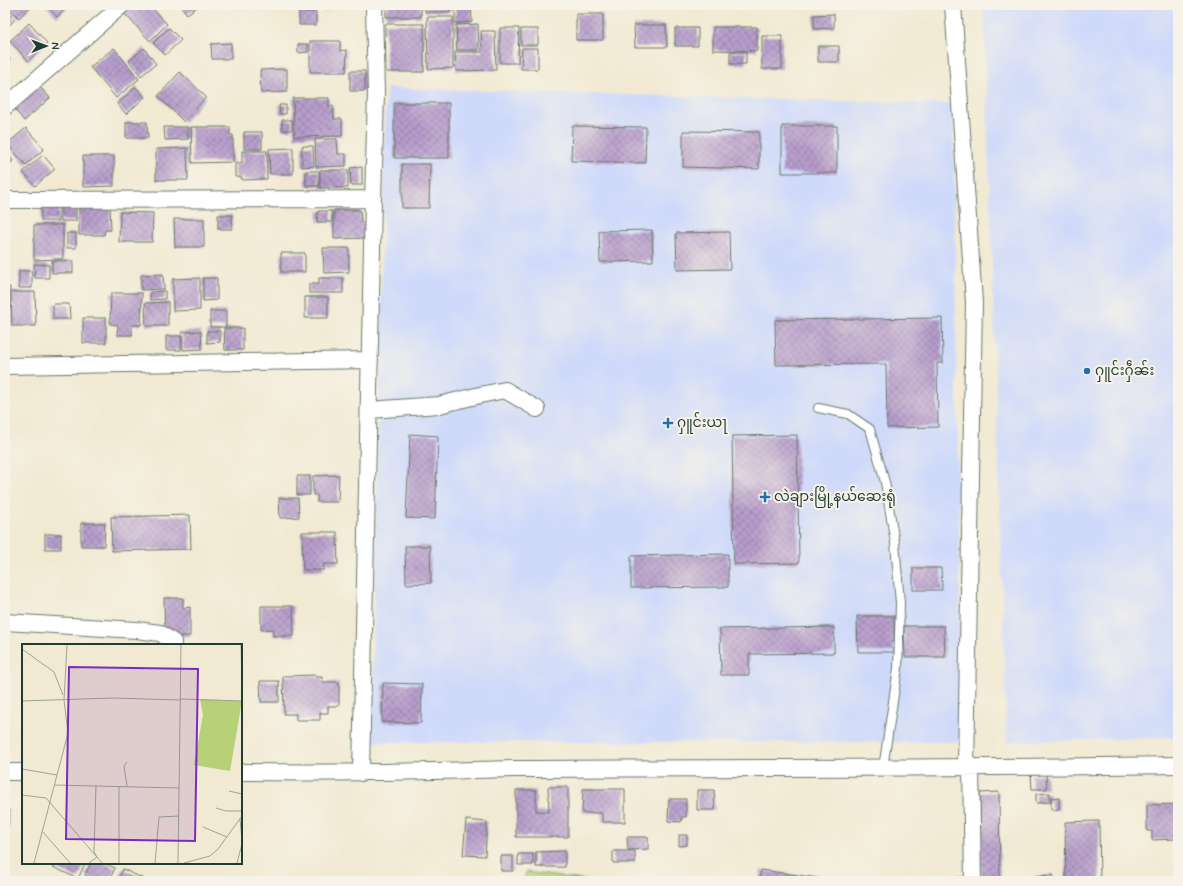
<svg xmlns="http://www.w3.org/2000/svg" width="1183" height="886" viewBox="0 0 1183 886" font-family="Mynerve,'Noto Sans Myanmar',sans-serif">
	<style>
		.built { fill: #cfdafa }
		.garden { fill: #b6d177; stroke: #6a8756 }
		.building { fill: url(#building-cross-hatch) }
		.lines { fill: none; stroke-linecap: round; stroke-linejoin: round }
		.service-casing { stroke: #68796b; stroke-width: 10 }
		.minor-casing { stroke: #68796b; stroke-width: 18 }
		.service { stroke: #fff; stroke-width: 8 }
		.minor { stroke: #fff; stroke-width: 16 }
		.poi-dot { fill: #1f6fb2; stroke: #f7f3e8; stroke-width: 1.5 }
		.labels { text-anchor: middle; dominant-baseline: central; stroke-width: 4; stroke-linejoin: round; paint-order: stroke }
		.poi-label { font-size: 14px; fill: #1f3d34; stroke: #f7f3e8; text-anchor: start }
		.inset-road { fill: none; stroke: #9da493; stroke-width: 1 }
		.view { fill: #7b2cbf; fill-opacity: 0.15; stroke: #7b2cbf; stroke-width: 2 }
		.inset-edge { fill: none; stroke: #1f3d34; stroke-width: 2 }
	</style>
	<defs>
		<pattern id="building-cross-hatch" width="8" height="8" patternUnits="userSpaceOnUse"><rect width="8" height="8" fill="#b79dcc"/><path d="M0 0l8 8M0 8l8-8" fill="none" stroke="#9481a6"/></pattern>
	</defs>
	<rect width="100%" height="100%" fill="#f7f3e8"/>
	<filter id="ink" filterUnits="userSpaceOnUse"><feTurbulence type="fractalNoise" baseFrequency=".025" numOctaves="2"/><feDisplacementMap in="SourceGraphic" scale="8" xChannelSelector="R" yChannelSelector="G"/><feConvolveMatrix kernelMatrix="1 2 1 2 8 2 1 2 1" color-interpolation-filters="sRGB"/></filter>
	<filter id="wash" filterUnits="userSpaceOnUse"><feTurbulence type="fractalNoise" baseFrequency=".012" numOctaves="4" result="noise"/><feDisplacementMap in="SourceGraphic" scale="16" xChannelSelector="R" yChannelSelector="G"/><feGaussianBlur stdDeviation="0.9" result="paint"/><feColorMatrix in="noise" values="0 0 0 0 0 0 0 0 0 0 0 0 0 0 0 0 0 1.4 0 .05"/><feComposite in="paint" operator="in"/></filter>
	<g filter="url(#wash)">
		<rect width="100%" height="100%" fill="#f1e9d2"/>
		<path class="built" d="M984,5H1178V737L1007,742Z
			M386,88L953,104L962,742H371Z"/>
		<path class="garden" d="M526,872L588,881H524Z"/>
		<g id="blocks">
			<path class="building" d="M11,5H32L19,18L8,8Z
				M46,5H70L57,17Z
				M133,5H149L167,24L150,41L124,13Z
				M180,5H200L187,14Z
				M287,5H333V9H287Z
				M386,5H421V17H386Z
				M425,5H450V12H425Z
				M471,6L472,22L455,23V7Z
				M5,11L15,19L7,28L5,26Z
				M299,12H316V25H299Z
				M576,14H603V40H576Z
				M834,14V28L814,29V15Z
				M427,17H453V68L428,69Z
				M29,23L47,43L28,61L10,41Z
				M385,24H424V72H386Z
				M478,24L479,50H457L456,25Z
				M634,25H666L667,47H635Z
				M713,27H757V51L713,50Z
				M169,28L181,40L165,55L153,43Z
				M500,28H519L518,63H500Z
				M675,28H698V46H675Z
				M521,29H538V45H521Z
				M481,31H495L496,70L456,71L455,52H482Z
				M762,36H782V69H762Z
				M310,41H340V51L347,50L346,72H310Z
				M231,43V59H212L211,44Z
				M298,44H308V52L298,53Z
				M818,46H839V62H818Z
				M114,48L139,79L116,98L90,67Z
				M144,48L156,64L141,76L129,61Z
				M522,48H538V69H521Z
				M730,52H746V64H730Z
				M5,54L10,59L5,64Z
				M287,69V92L261,93L260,70Z
				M350,71H365V91H350Z
				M180,72L206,97L184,122L158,96Z
				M39,86L50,98L24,121L14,108Z
				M136,87L145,97L126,114L117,104Z
				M293,98H329V107L333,106L334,119H342V136L294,137Z
				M394,103H449V158H394Z
				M279,105H286V114H280Z
				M282,120H292V130H282Z
				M126,122H147L148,138H126Z
				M572,126L646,127L645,163L571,161Z
				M782,126H837V173H782Z
				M164,127H188V139L165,140Z
				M191,127H230V135H233V162L192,163Z
				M26,128L44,149L26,165L7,144Z
				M683,131L759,132V169L683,167Z
				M244,132H262V149H244Z
				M315,139H337L338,154H346V166L316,167Z
				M302,146H313L314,166L302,167Z
				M187,148L188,180H156V149Z
				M293,148V174H270L269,149Z
				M5,151L13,161L5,168Z
				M242,151H267V179L242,180V177H235V163H242Z
				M43,155L55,169L35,186L23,172Z
				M83,156H114V186L83,187Z
				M402,164H430L429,208H402Z
				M362,167V185H351L350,168Z
				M320,170H348V188H320Z
				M306,171H319V186H306Z
				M110,206L111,230H105L104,235H79V207Z
				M41,207H59V221H41Z
				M61,207H76V221H61Z
				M334,210H360L361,222H365V238L334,239Z
				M318,211H332V222H317Z
				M120,212L153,213L152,242H119Z
				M218,215H232V229H218Z
				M174,219H204V247H175Z
				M34,225H63V259L34,260Z
				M652,230L653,261L600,262L599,231Z
				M729,232L730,269L677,270L676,233Z
				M67,233H76V248H67Z
				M323,248H349V272L324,273Z
				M281,253H305V272H281Z
				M52,261H73V273H52Z
				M34,264L49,265V278H35Z
				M19,271H32V288H19Z
				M163,274L164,289L141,290V275Z
				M200,278V310L173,311V279Z
				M203,278H217V300L203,301Z
				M319,278H343V293H309V284H319Z
				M5,287H10L9,311L5,310Z
				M165,291V299L150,300V292Z
				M11,292H35L36,326H12Z
				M111,293H142L141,325H132V335H117L118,325L110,324Z
				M305,297H328V318H305Z
				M168,302V326H146L145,303Z
				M53,304H69L70,319H53Z
				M210,311H226V327H210Z
				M5,313H7V332H5Z
				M83,318H106V343H83Z
				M942,318L943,363H937L938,427L887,428L886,364L776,365L775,320Z
				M224,328H243V350H225Z
				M201,331L202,349L183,350L182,332Z
				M207,331H220V342L207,343Z
				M166,336H181V350H166Z
				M410,434L438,436L435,519L406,518Z
				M797,435L799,563L734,564L732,436Z
				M339,475L338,502H317V495H313V476Z
				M297,476H310V495H297Z
				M279,498H298L299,517L280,518Z
				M190,515L191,549L112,551L111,517Z
				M81,523H105L104,546H81Z
				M302,532H337L338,564H323L324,570H303Z
				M45,534H61V549H45Z
				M405,546H430L431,583L406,584Z
				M728,554V587L631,588V556Z
				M913,568H941L942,590H913Z
				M164,598H183V608L190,607V636L165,637Z
				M261,606H293L294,636H273V629L261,630Z
				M857,616H894V652H858Z
				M904,626H944L945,657H905Z
				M834,627V653L749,654V675H721L720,629Z
				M316,675V677H322V682H339V706H328V713H320V720H296V714H284L283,676Z
				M260,681H279V702H261Z
				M383,683L422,684L421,723L382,722Z
				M1046,774L1047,789H1032L1031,775Z
				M548,787H568V837H516V790H536V811L549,812Z
				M583,789H625V822H602V813H582Z
				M697,790H714L715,810H697Z
				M999,792L1000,881H981L980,793Z
				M1050,793V802L1036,803V794Z
				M1051,797L1059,798V810H1051Z
				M669,799H686V817H682L681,822L668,821Z
				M1178,804L1177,839L1152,840V831H1147V805Z
				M5,810H9L8,828H5Z
				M466,820L487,822L485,856L463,855Z
				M1099,821L1100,881H1066L1065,822Z
				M679,835H687V845L679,846Z
				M627,837H648V849L628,850Z
				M565,851V867H536V852Z
				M613,851H635V863H613Z
				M518,854H533V865H518Z
				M501,856H513V871H501Z
				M45,863H85L78,879Z
				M91,863H104L115,868L109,881H100L85,875Z
				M123,869L144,879L143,881H117Z
				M761,870L819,878V881H759Z
				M1053,875V881H1035V876Z
				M958,877H967V881H958Z
				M954,878V881H923V879Z"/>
		</g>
	</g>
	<g filter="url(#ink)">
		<use href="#blocks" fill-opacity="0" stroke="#68796b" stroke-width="1"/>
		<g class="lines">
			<defs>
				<path id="service" d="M818,408L848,414L870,429L885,482L895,543L900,603L898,668L883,768"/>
				<path id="minor" d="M953,5L974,302L966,767
					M5,107L122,5
					M5,200L373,199
					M5,366L370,360
					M369,410L439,405L480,395L505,390L537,409
					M5,622L137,630L160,633L173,642V645
					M971,767L973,881
					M5,772H23
					M241,772C282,772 323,773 363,772C414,772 464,770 514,769C735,767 957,769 1178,765
					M361,773L373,199L376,94L374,5"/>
			</defs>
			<use href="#service" class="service-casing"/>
			<use href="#minor" class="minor-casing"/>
			<use href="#service" class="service"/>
			<use href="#minor" class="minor"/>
		</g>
	</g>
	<g class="poi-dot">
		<circle cx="1087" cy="371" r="4"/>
		<path d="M666 417h4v4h4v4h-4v4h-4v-4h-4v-4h4z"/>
		<path d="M763 491h4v4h4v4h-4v4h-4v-4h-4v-4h4z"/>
	</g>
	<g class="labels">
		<g class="poi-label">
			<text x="1095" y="371">ႁူင်းႁဵၼ်း</text>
			<text x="677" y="423">ႁူင်းယႃ</text>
			<text x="774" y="497">လဲချားမြို့နယ်ဆေးရုံ</text>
		</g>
	</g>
	<g transform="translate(22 644)">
		<rect width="220" height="220" fill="#f1e9d2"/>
		<path d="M178,55L220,57L208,127L172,121L181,71Z" fill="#b6d177"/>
		<path class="inset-road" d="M219,1L220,44M0,5L32,28L41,51M158,55L220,57M0,57L90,54L158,56M0,125L35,131M32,141L157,144M105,142L102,122L105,118M207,147L220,150M0,151L24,154L80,219M194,164L204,167H220M218,175L220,197M181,183L205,193M20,187L48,219M12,219L46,89L42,56L45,1M67,219L75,213L72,208L74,141M97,219V142M133,219L137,173L157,172M156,219L159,1M162,219L188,212L196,205L220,172M215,219L220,200"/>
		<path class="view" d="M47,23L176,25L173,197L44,195Z"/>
		<rect width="220" height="220" class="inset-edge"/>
	</g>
	<rect width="1183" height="886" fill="none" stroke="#f7f3e8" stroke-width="20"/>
	<g transform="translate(46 46) rotate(89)" stroke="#f7f3e8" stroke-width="3" paint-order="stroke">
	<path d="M0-3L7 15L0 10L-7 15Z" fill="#1f3d34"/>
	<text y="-6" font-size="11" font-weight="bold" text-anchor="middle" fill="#1f3d34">N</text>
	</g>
</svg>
